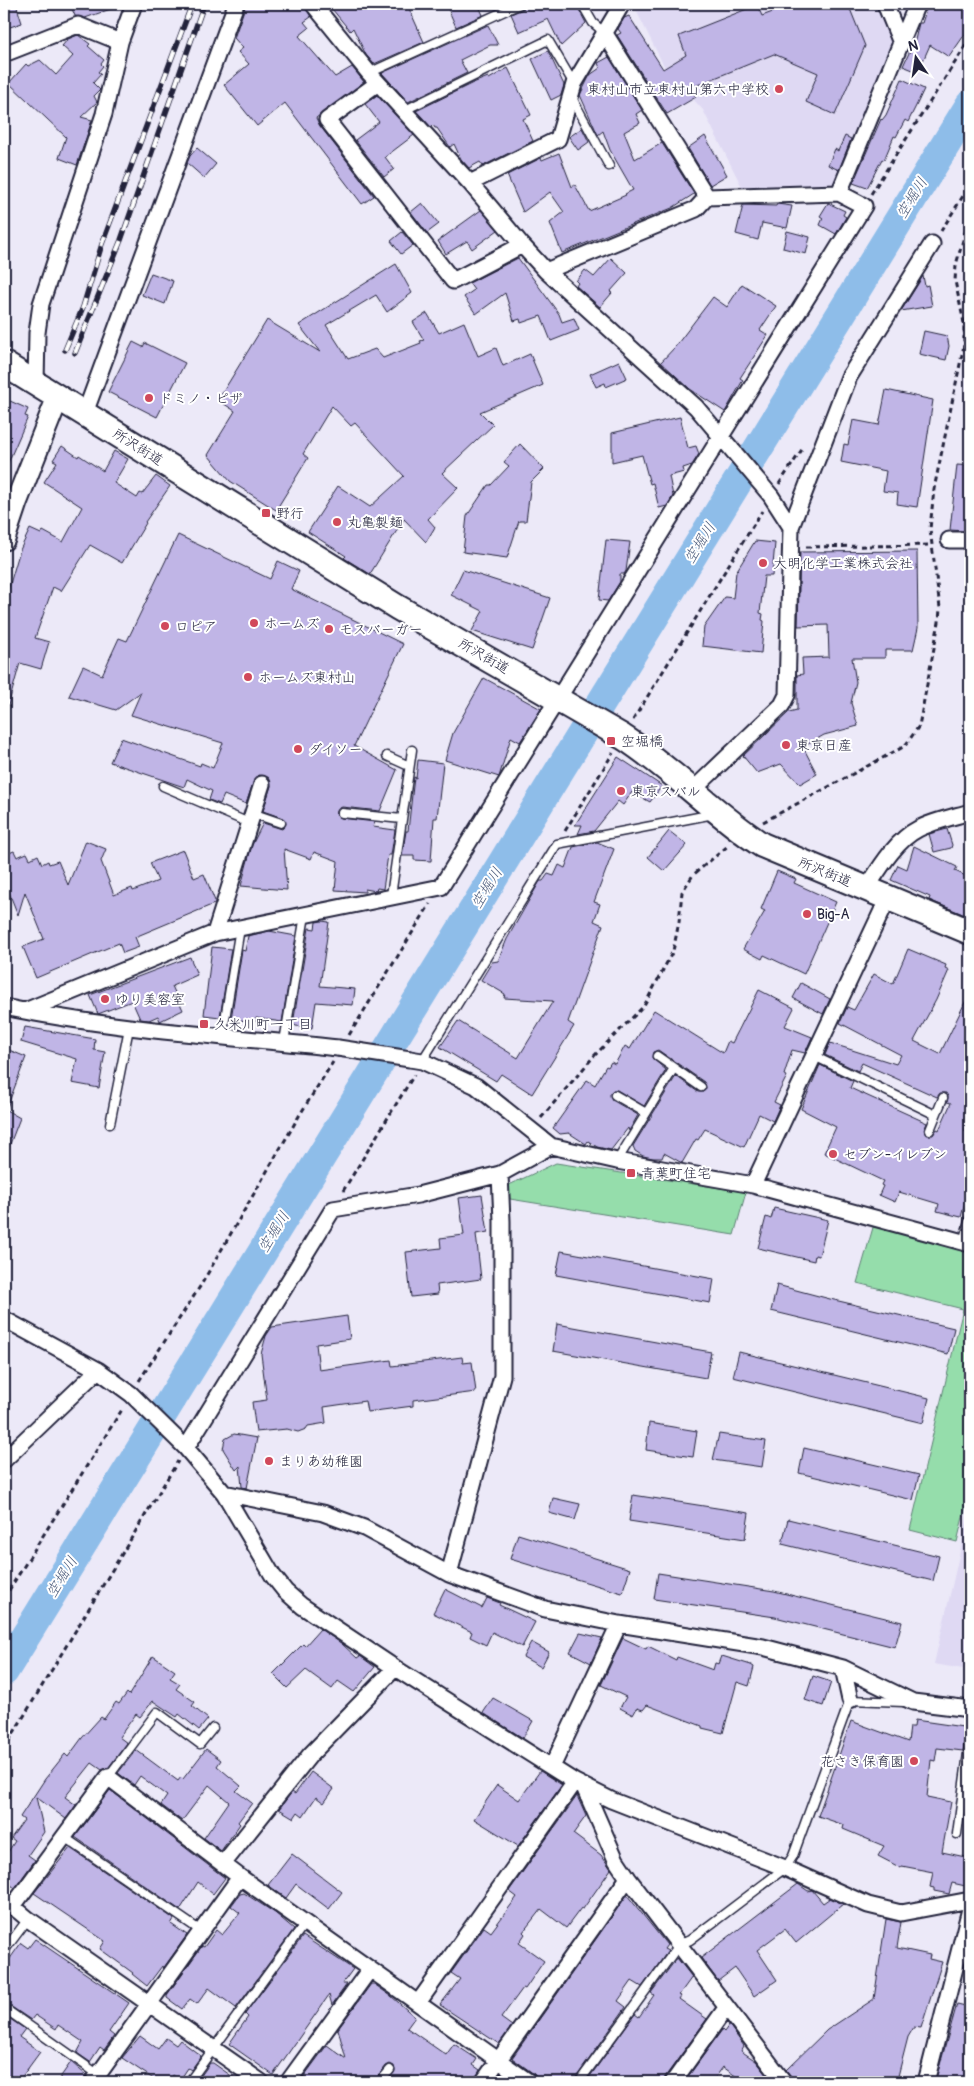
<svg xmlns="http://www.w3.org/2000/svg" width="974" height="2086" viewBox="0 0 974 2086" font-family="Pangolin,'Klee One',sans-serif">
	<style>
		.built { fill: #dfd9f3 }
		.green { fill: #95ddab; stroke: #5c8073 }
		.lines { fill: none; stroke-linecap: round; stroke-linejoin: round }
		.river { stroke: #8ebde9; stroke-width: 30 }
		.building { fill: #c0b5e6; stroke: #22223b }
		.lane-casing { stroke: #22223b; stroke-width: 11 }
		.street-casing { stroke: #22223b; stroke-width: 19 }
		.secondary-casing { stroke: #22223b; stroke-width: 25 }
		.primary-casing { stroke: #22223b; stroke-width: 28 }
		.path { stroke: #22223b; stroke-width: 3; stroke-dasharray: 5 4; stroke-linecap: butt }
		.lane { stroke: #fff; stroke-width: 8 }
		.street { stroke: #fff; stroke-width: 15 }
		.secondary { stroke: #fff; stroke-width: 21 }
		.primary { stroke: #fff; stroke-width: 24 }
		.rail-casing { stroke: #22223b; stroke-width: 5.5 }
		.rail { stroke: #fff; stroke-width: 4; stroke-dasharray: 11; stroke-linecap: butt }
		.street-bridge-casing { stroke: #22223b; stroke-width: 19; stroke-linecap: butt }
		.street-bridge { stroke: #fff; stroke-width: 15 }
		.poi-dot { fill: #d1495b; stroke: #fff; stroke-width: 2 }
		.labels { text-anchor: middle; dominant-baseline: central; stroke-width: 4; stroke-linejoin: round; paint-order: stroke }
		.poi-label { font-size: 14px; fill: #22223b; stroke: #fff; text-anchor: start }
		.street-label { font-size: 14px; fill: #22223b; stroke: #fff }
		.water-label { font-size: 15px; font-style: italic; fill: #485878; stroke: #fff }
	</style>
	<rect width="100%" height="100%" fill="#ece9f8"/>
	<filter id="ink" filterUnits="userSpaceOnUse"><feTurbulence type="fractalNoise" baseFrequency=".02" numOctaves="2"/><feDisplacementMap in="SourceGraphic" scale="10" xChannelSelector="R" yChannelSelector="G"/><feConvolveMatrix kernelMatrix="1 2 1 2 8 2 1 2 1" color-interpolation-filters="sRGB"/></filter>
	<g filter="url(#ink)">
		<path class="built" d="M633,4H878L895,44L839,166L838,184L743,189L703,110L665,68Z
			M970,1508V1638L963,1669L934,1664Z"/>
		<path class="green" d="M556,1163L746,1192L734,1235L510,1199L509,1185Z
			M874,1224L970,1251V1488L957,1542L910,1530L963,1309L857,1283Z"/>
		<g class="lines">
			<path class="river" d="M4,1671L970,105"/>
		</g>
		<path class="building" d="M4,4H16L22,23L4,29Z
			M70,4H119V6L85,18L75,16Z
			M249,4H304L311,17L304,22L309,28L299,36L335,77L352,67L364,82L316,118L320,126L374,196L362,204L285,103L257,126L224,85L249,64L238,52L243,48L234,38L245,7Z
			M328,4H407L424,42L374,64L366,55L353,28L350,31Z
			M446,4H478L483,15L456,27Z
			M526,4H576L586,23L561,46L548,19L519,32L511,14L523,9Z
			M794,4H848L865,46L835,115L806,102L818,73L774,54L690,88L696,97L667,114L617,35L621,33L618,29L624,18L629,16L663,69L686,55L679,36L757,5L762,16Z
			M928,4H965L970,6V27L949,57L930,45L918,72L903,66L915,40L919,23H922Z
			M488,25L498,45H490L460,60L467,73L408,102L382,73Z
			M78,35L90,44L88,46L104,60L101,64L103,66L98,72L101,74L93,83L100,90L94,96L97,102L81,117L92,120L77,165L59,158L66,137L9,83L26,64L28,66L40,60L56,75L73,56L62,46L68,39Z
			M548,51L564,85L561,95L551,100L532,59Z
			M609,57L642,110L636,114L640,123L624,132L635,159L662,143L694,194L672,208L562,253L550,223L564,212L550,192L523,212L507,175L541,158L542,160L559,153L572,187L575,185L589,211L626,195L625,194L633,190L610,150L603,131L598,135L580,95L590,75L600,68L598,63Z
			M508,68L531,115L523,119L533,141L483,166L480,162L469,168L461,159L454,144L450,147L437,128H435L433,125L431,127L416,111L473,83L488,77L489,79Z
			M902,79L924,89L917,104L908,122L905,120L896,137L894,136L884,160L882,159L867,188L853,183L881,119L882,120L886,115Z
			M377,95L414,135L385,157L394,169L384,177L355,140L379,122L365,104Z
			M582,128L589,142L578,150L569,137Z
			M705,136L727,175L710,185L688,148Z
			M845,136L851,139L839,170L828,165L835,149L838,151Z
			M197,148L216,164L204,178L187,163L190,156Z
			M422,203L439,224L427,233L411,212Z
			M828,203L845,211L843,215L846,217L836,234L820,225L823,218L820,216Z
			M777,204L792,206L787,228L762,223L758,240L736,234L743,205L776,206Z
			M481,210L498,230L472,249L467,241L446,254L438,241Z
			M787,231L810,237L806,254L783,248Z
			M402,232L413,245L401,254L391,241Z
			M518,258L559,314L562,322L574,318L579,330L551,341L541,316L521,323L520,319L514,321L505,293L476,314L464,297L474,290L469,283Z
			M611,258L627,273L610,292L612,293L600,307L576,286L578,283L576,281L585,270L594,277Z
			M396,264L412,293L387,312L376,295L326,325L348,359L375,349L383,358L421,343L420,341L424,340L413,322L427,313L439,333L464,322L478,356L496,348L503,366L530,354L543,385L480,412L493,425L442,473L458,488L428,519L435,527L426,542L404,519L370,574L344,558L346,556L308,532L338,486L370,507L404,476L355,423L351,426L332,406L303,454L308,458L276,510L230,481L208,455L235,411L218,400L267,320L320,352L299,325Z
			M151,273L173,281L165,304L142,295Z
			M923,276L925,286L928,285L932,306L901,311Z
			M742,284L776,306L760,330L768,335L740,378L743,380L725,412L690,389L661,362L675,347L713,297L727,307Z
			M924,331L947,336L949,346L946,360L919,354Z
			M133,342L143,347L145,343L185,363L157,417L108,392Z
			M619,361L627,378L606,387L605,383L596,387L590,374Z
			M886,390L933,400L917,507L897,504L898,493L883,491L886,471L841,462L844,444L848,445L853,420L879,425Z
			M10,401L28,409L25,416L28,417L4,472V402L9,404Z
			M680,417L688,448L696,446L699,454L692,465L683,468L684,472L669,476L673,496L667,506L659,508L653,483L650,484L642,455L612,462V433Z
			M520,444L544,469L531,482L526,521H519L507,558L463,552L467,516L488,485H491L509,466L504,462Z
			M62,446L78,457L79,455L103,471L114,451L128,459L114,483L137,498L140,493L142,494L156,476L170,486L145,522L146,523L122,563L90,545L61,591L53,587L35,638L49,642L41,669L20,663L8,706H4V673L8,659L4,658V604L20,550L30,529L41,534L43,531L63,542L82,507L44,482L57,462L53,460Z
			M957,465L970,466V493L966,531L950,530Z
			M178,535L270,579L278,561L299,571L291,589L403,644L354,746L397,770L380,811L342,807L338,809L336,813L341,818L375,822L373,827L395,830L391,855H388L383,889L377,888L376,891L365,889V892L335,890L338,861L314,852L311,859L284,849L287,890L241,886L252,845L263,823L282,829L286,824L283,818L263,811L271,786L269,778L260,775L255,777L246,804L224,795L220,804L209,800L212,791L187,779L184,787L110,762L121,738L200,766L201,763L213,768L223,743L131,715L141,692L116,710L69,696L83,666L102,675L119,638L127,641Z
			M606,540L630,542L626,571L624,574H620V582L608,601L599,600Z
			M755,541L775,543L772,576H764L760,613L763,614L762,620L764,621L761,653L702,646L704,627L725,597L733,598L736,572Z
			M917,551L918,628L913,650H885V658H852L856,682L851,703L858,726L824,735L803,747L817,774L800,784L781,764L757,773L743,756L789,712L797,710V675L803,674L802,658L829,657L828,625L798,626L800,552Z
			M463,570L550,598L532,650L472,631L483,611L451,595Z
			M484,678L541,709L520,742L511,737L499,777L445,760L453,733Z
			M618,757L662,786L650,802L632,792L623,805L618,801L594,831L578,834L582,825H575Z
			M418,760L443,763L437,818H434L431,861L414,860V856H402L406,831H408L414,777L416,778Z
			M947,829L952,845L951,848L934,852L929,834Z
			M669,831L687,845L664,871L648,857Z
			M86,841L106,849L101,861L114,895L132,888L133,891L158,881L150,863L183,850L194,878L204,874L215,901L214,904L135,937L139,947L123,953L119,943L36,978L23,947L44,939L25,892L18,915L4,880V855L14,851L17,857L27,853L30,859L38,855L42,864L48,861L49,864L58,861L68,885Z
			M597,842L614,849L594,902L600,904L594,921L603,925L568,1022L574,1026L532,1094L501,1074L496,1081L440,1047L458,1021L518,1058L553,1001L504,998L505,994L481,980L492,962L498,961L507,939L540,881H543L548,874L554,876L559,865L565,868L573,847Z
			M914,846L957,867L955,871L970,878V917L929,900L930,897L891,880L898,865L907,869Z
			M777,871L796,879L794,883L836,902L804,974L764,955L762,959L743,949L765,911L761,909Z
			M322,921L329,922L320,986L355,989L353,1005L316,1002L312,1028L296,1026L293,1024L309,928L315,929L316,922Z
			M269,931L296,936L282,1022L256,1018L255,1022L231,1019L242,950L245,951L248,936Z
			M212,947L231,949L220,1017L204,1015Z
			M908,949L946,965L945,968L949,970L936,1000L914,1041L940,1054L970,992V1113L964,1131L970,1133V1184L961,1217L937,1211L939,1204L899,1192L895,1202L879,1195L883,1186L881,1185L883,1181L824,1153L836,1127L801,1109L820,1065L853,1081L850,1088L927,1123L924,1130L927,1135H933L937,1129L939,1130L951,1103L947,1102L948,1097L946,1093H940L937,1097L862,1063L858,1071L825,1055L830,1043L896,1064L901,1055L840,1023L847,1007L854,1010L874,974L893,984Z
			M190,957L197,975L172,986L183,1010L160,1021L158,1016L149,1020L140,1019L132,1001L98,1014L90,995Z
			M801,983L830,999L823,1014L793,998Z
			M759,990L794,1008L785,1026L812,1037L805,1053L792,1050L784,1075L787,1076L774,1102L780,1105L773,1121L759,1114L744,1147L705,1129L698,1140L696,1139L682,1163L664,1153L662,1158H653L643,1156L635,1151L633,1146L676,1076L698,1092H703L706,1088L704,1082L658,1050L653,1052L652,1058L666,1070L644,1106L617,1090H613L610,1093L612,1100L638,1115L629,1131L628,1128L611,1150L597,1147L588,1141L586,1144L569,1133L560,1134L553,1128L587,1080L595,1085L606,1066L608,1067L611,1062L615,1064L625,1046L630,1049L654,1010L723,1053L728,1041L732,1043Z
			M25,1027L95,1039L94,1050L105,1052L99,1088L72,1083L77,1059L21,1042Z
			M4,1048L26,1057L6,1110L20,1118L5,1157Z
			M482,1195L488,1232L476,1234L481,1279L437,1285L438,1294L411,1297L406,1252L441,1248L440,1238L464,1235L459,1198Z
			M774,1208L828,1220L819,1256L815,1255L814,1261L758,1248L766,1217L771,1219Z
			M561,1251L714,1279L710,1303L556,1275Z
			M777,1285L830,1299L954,1328L948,1354L771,1311Z
			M347,1316L350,1339L316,1344L319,1370L391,1360L392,1366L462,1357L463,1363L472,1362L476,1392L413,1400V1406L367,1412L365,1401L324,1407L326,1423L308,1426L306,1429L298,1432L287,1429L256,1432L252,1402L267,1400L261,1354L266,1336L272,1327Z
			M557,1324L711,1352L706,1378L553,1351Z
			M739,1352L929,1398L923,1423L733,1377Z
			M649,1423L697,1431L693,1457L646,1450Z
			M234,1434L257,1438L247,1488L242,1487L240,1466L236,1470L223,1449L225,1439Z
			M719,1434L766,1441L762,1467L713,1460Z
			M804,1448L919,1475L913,1500L799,1473Z
			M633,1495L749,1513L745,1539L629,1521Z
			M553,1498L580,1504L575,1520L549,1513Z
			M788,1519L939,1556L933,1581L782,1544Z
			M518,1534L630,1569L622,1593L510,1559Z
			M658,1573L774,1591L902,1622L895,1647L775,1617L654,1599Z
			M445,1589L482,1608L487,1598L500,1603L499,1605L535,1622L522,1647L492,1632L486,1645L470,1637L472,1632L433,1613Z
			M320,1629L341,1643L357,1658L360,1656L375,1667L354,1692L338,1681L332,1689L306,1670L287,1688L273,1674L303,1644L305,1646Z
			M580,1633L602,1638L591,1663L570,1652Z
			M623,1638L646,1649L648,1646L676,1660L677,1657L713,1670L715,1663L719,1664L722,1656L751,1665L754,1667L749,1686L737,1682L723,1733L702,1728V1726L647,1705L643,1710L637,1708L633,1715L620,1708L626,1697L601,1685Z
			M531,1642L549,1652L541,1667L523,1657Z
			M153,1656L175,1671L170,1678L180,1684L176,1689L195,1702L192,1706L208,1719L199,1730L179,1714L177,1717L153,1701L140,1717L136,1714L119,1737L127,1743L108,1768L102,1770L92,1763L65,1797L76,1805L66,1819L36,1797L44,1832L28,1855L35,1860L15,1888L4,1880V1858L15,1841L11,1838L24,1820L20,1817L45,1779L65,1754L68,1757L82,1738L101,1717L104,1719L116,1702L119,1704L127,1693L129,1695Z
			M813,1676L831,1682L823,1706L805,1700Z
			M493,1698L533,1721L523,1738L483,1713Z
			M915,1720L970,1728V1733L965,1738L963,1751L937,1748L935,1761L931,1760L927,1797L951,1802L942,1852L970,1858V1887L952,1883L949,1894L934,1891V1888L930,1887L933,1872L902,1866L901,1868L878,1856L884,1846L843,1829L844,1825L818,1816L851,1721L908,1742L910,1727H914Z
			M206,1749L221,1760L217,1766L241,1786L236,1791L252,1803L238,1822L240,1824L221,1851L204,1838L229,1802L209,1785L182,1821L161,1805L167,1796L140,1776L134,1785L118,1773L136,1750L178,1781L181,1777L183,1779Z
			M540,1771L562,1785L518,1846L474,1819L497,1785L519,1800Z
			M311,1772L334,1789L324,1803L316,1797L303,1816L298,1812L294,1818L279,1809L292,1792L295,1794Z
			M110,1790L225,1878L213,1894L198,1882L180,1910L75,1837Z
			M577,1796L586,1816L573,1834L601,1855L611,1869L583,1909L581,1908L566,1928L541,1909L523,1932L525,1934L519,1943L544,1961L525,1989L523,1988L501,2018L512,2026L499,2044L440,2005L460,1979L451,1973L484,1927L491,1932L517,1897L509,1891Z
			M70,1848L174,1919L171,1924L187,1935L163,1969L162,1966L147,1986L132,1974L133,1973L100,1949L105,1941L34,1893Z
			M292,1854L342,1892L329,1909L296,1884L286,1898L268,1885Z
			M798,1884L808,1891L812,1890L823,1903L830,1898L843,1904L796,1943L785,1929L757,1950L777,1980L754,1996L735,1968L718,1981L701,1958Z
			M244,1893L275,1913L294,1929L236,2008L209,1988L197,2004L190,1999L182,2009L167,1998V1995L202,1946L204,1947L216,1930L222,1935L240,1913L231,1906L240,1894Z
			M627,1895L667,1945L664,1949L668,1951L642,1987L632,1981L618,2001L626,2007L573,2082H538L534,2074L512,2058Z
			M886,1919L901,1922L897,1948L930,1955L929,1959L942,1962L921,2028L914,2027L908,2037L897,2080L881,2076L880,2082H808L801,2075L795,2081L786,2070L827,2030L874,1999Z
			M303,1936L353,1969L342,1984H347L332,2005L329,1995L273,2075L229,2044L248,2017L245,2014Z
			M35,1939L129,2003L109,2032L114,2036L104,2050L100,2047L90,2062L77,2053L83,2042L58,2025L56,2029L35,2015L31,2020L4,2002V1967L21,1943L28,1948Z
			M677,1958L692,1977L679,1995L681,1996L679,1999L707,2019L665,2077L664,2082H586L635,2014L639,2017L654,1995L651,1993Z
			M371,1984H374L391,1996L415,2017L407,2028L446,2055L454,2044L477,2059L473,2065L480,2070L474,2082H387L395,2071L394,2066L390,2064L386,2066L374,2082H306L302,2079L327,2045L346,2059L338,2029Z
			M957,2004L970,2007V2082H947L936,2079Z
			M4,2015L25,2029L19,2037L40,2052L18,2082H4Z
			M729,2025L744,2046L741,2051L756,2061L768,2076L764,2082H744L723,2067L712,2082H684L722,2030L724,2032Z
			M140,2036L158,2049L166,2038L176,2045L180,2040L201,2056L191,2070L188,2068L180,2080L173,2075L168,2082H158L122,2058Z
			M71,2062L86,2075L84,2082H57Z
			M210,2063H213L240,2082H208L200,2077Z"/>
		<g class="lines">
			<defs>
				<path id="lane" d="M582,4L593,23L604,32
					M369,73L520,4
					M571,96L609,166
					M403,111L548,40L574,84
					M387,756L409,766
					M163,786L249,823
					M252,813L281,823
					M342,813L402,819
					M391,896L412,750
					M222,1037L240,928
					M284,1042L305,915
					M657,1056L701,1087
					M814,1056L936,1115
					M422,1061L557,844L714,814
					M615,1095L646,1113
					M110,1124L129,1028
					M930,1130L943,1098
					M617,1161L674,1068
					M963,1242L970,1218
					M108,1777L157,1712L200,1744L213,1728
					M957,1834L970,1739
					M64,1837L201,1931
					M4,1951L28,1919
					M4,2008L99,2075
					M189,2082L305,1923
					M380,2082L390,2070
					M579,2082L679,1945L690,1940L785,1868L793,1856L850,1700L904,1702"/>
				<path id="street" d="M313,4L369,73L470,183L522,245L546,271L696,407L771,496L791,527L787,695L782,705L693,790
					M885,4L901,43
					M604,32L707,197L839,193
					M4,54L78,25L120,42
					M378,83L327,120L453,281L522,245
					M470,183L558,139L574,84L622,4
					M546,271L696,209L707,197
					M36,383L37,333L41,304L104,114L120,42L134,4
					M85,413L236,4
					M791,527L849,377L932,244
					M949,540H970
					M866,889C879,869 896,840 918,829C934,821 953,817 970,812
					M215,933L262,784
					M4,1007C114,1030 226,1036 338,1048
					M25,1011L215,933L441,887L864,206L839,193L917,4
					M410,1059L422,1061L476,1086L551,1146L617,1161L753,1185L970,1244
					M753,1185L888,898
					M4,1319L98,1370L131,1394L186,1448L224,1493L273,1576L285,1591L302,1606L395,1668L575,1782L611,1800L785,1868L868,1905L901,1913L970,1900
					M186,1448L333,1209L418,1195L500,1174L551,1146
					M4,1460L98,1370
					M224,1493L323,1513L364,1528L449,1574L545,1609L619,1624L763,1647L843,1668L913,1702L970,1709
					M449,1574L502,1376V1221L500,1174
					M843,1668L850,1700
					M552,1767L619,1624
					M584,1787L616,1860L628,1878L784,2082
					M223,1864L310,1755L395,1668
					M4,1899L28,1919L261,2082
					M13,1906L108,1777L240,1877L529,2082
					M418,2003L575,1782
					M93,2082L240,1877
					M288,2082L370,1969
					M483,2082L628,1878
					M673,2082L726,2008
					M926,2082L970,1909"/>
				<path id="secondary" d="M4,539L16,503L58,397"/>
				<path id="primary" d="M4,364L397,607L623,737C673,769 713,813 762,845L970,932"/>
			</defs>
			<use href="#lane" class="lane-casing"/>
			<use href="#street" class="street-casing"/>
			<use href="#secondary" class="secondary-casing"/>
			<use href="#primary" class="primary-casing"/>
			<path class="path" d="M871,194L970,39
				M941,231L970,185
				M779,484L803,448
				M806,547L932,545
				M633,720L762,511
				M763,822L905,746L919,726L939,622L940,608L930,529L934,489L964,345V323L955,281L956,265L970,215
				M565,831L613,753
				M349,1035L430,904
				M541,1118L595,1055L644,1006L673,951L679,922L682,892L693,875L729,845
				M343,1191L414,1075
				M139,1381L201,1285L299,1116L333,1062
				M4,1598L123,1408
				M4,1749L178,1461"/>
			<use href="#lane" class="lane"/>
			<use href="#street" class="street"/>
			<use href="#secondary" class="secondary"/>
			<use href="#primary" class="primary"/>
			<defs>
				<path id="rail" d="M65,350L83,307L102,244L192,4
					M75,353L121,240L204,4"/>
			</defs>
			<use href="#rail" class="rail-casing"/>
			<use href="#rail" class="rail"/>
			<defs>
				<path id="street-bridge" d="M338,1048L410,1059"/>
			</defs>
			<use href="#street-bridge" class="street-bridge-casing"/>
			<use href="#street-bridge" class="street-bridge"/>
		</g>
	</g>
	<g class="poi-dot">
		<circle cx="779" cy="89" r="5"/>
		<circle cx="149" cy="398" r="5"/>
		<rect x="261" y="508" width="10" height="10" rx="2.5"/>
		<circle cx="337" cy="522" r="5"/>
		<circle cx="763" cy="563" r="5"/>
		<circle cx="254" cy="623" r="5"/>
		<circle cx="165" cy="626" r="5"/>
		<circle cx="329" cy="629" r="5"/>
		<circle cx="248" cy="677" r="5"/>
		<rect x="606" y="736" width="10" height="10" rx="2.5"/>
		<circle cx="786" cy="745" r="5"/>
		<circle cx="298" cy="749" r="5"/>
		<circle cx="621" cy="791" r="5"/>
		<circle cx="807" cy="914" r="5"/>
		<circle cx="105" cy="999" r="5"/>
		<rect x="199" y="1019" width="10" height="10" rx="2.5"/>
		<circle cx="833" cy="1154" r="5"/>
		<rect x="626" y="1168" width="10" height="10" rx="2.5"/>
		<circle cx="269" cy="1461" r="5"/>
		<circle cx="914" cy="1761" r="5"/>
	</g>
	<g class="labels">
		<g class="poi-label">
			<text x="769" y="89" text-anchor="end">東村山市立東村山第六中学校</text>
			<text x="159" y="398">ドミノ・ピザ</text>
			<text x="276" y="513">野行</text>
			<text x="347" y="522">丸亀製麺</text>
			<text x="773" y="563">大明化学工業株式会社</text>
			<text x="264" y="623">ホームズ</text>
			<text x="175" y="626">ロピア</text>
			<text x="339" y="629">モスバーガー</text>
			<text x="258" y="677">ホームズ東村山</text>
			<text x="621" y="741">空堀橋</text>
			<text x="796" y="745">東京日産</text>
			<text x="308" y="749">ダイソー</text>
			<text x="631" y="791">東京スバル</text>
			<text x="817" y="914">Big-A</text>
			<text x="115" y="999">ゆり美容室</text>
			<text x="214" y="1024">久米川町一丁目</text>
			<text x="843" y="1154">セブン-イレブン</text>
			<text x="641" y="1173">青葉町住宅</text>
			<text x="279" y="1461">まりあ幼稚園</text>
			<text x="904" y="1761" text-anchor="end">花さき保育園</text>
		</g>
		<g class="street-label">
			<text transform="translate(138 447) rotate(32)">所沢街道</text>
			<text transform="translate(484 656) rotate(30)">所沢街道</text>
			<text transform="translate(825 872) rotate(22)">所沢街道</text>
		</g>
		<g class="water-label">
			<text transform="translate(912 198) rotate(-58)">空堀川</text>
			<text transform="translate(700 543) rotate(-58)">空堀川</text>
			<text transform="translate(487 888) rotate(-58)">空堀川</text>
			<text transform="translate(274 1232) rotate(-58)">空堀川</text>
			<text transform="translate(62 1577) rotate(-58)">空堀川</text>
		</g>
	</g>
	<rect width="974" height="2086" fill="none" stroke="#fff" stroke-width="20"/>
	<rect x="10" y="10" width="954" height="2066" fill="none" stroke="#22223b" stroke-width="2" filter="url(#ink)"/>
	<g transform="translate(916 58) rotate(347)" stroke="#ffffff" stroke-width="4" paint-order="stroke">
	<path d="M0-4L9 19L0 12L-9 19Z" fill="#22223b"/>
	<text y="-8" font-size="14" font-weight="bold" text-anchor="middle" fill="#22223b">N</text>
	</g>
</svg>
